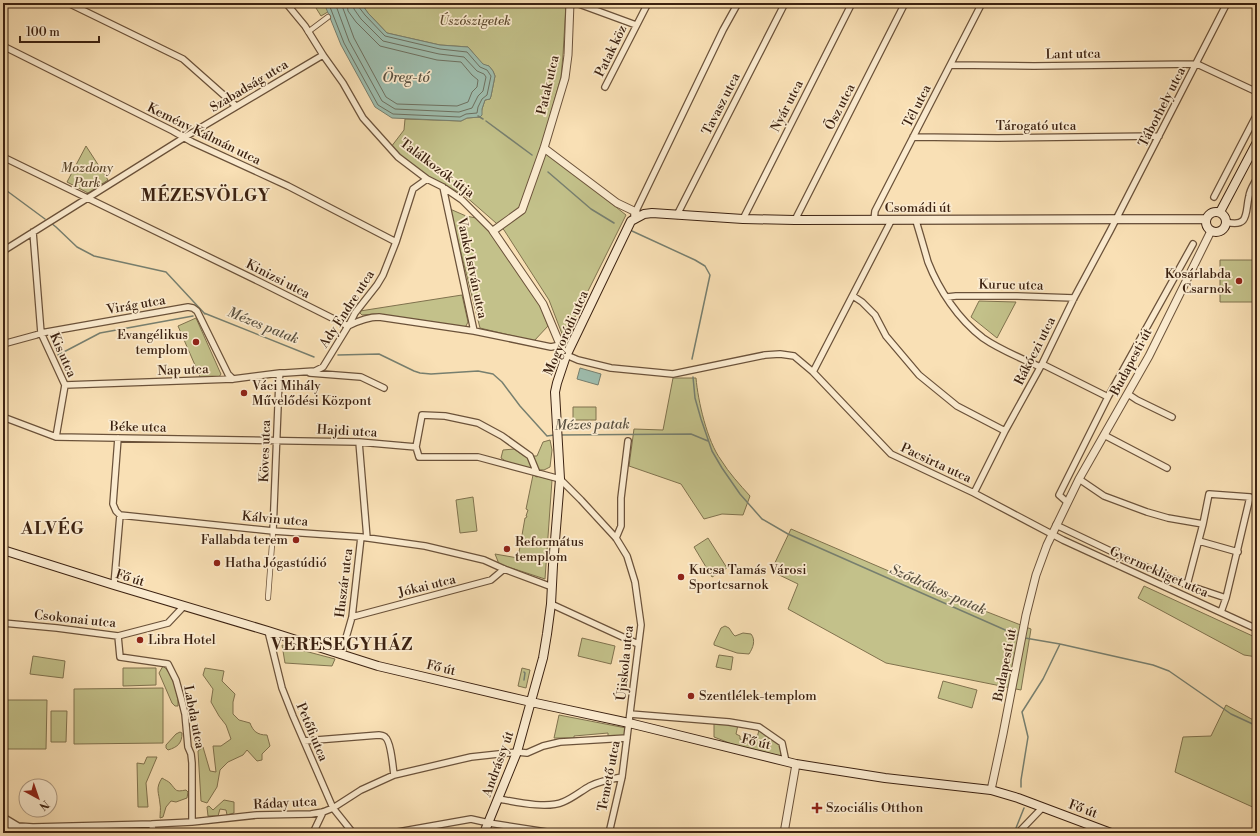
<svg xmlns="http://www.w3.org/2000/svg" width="1260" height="836" viewBox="0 0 1260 836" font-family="'Libre Bodoni',serif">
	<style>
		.green { fill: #c3c18a; stroke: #80724e }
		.water { fill: #9ebdae; stroke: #777f6f }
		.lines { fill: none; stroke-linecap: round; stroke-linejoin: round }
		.shore { stroke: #6d7060; stroke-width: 1 }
		.stream { stroke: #777f6f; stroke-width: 1.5 }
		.pedestrian-casing { stroke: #6b523a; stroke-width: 6 }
		.minor-casing { stroke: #6b523a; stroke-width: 8 }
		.tertiary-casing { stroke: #6b523a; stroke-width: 9 }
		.secondary-casing { stroke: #3c2211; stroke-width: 10 }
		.pedestrian { stroke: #fbebcf; stroke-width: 4.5 }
		.minor { stroke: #fbebcf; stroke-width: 5.5 }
		.tertiary { stroke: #fbebcf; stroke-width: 7 }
		.secondary { stroke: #fbebcf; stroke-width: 8 }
		.poi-dot { fill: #8f2418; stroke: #fbebcf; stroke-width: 1.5 }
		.labels { text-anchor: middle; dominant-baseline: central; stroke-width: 3.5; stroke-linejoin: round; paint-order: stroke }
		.park-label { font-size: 13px; font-style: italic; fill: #5e4a2f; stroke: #fbebcf }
		.street-label { font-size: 13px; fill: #3c2211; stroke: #fbebcf }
		.poi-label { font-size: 13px; fill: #3c2211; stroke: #fbebcf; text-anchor: start }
		.water-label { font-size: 14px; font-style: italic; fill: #595040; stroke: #fbebcf }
		.district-label { font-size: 17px; font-weight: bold; letter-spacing: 1px; fill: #3c2211; stroke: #fbebcf }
	</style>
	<rect width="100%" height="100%" fill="#f9e0b5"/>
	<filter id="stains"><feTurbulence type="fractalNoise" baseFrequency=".005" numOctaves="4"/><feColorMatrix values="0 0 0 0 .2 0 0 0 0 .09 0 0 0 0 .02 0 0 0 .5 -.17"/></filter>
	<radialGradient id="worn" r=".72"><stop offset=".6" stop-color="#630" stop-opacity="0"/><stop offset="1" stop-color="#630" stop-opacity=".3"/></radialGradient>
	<path class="green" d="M320,3H343L321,16L316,8Z
		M361,3H566L563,55L561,77L541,148L626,215L564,339L549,300L504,230L464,195L420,172L411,166L391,147L404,130L405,119L461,121L467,118L480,117L482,109L485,100L490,99L491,96L495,76L493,71L489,66L483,65L468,47L440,45L387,33L368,13Z
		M86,146L108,180L88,193L67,182Z
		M450,209L466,216L476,218L493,231L540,305L548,326L534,341L480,328Z
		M1220,260H1257V302H1220Z
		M462,295L468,322L465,328L383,315L374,314L362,315L360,313V311Z
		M979,301L1016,302L997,338L971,317Z
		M196,318L220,372L221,374L219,377L201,379L178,326Z
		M673,378H696C698,401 707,441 721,460C729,473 740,485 750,496L743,515L722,514L704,519L681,484L629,466L634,429L663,430Z
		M573,407H596V420H573Z
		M550,440L552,450L550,467L544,470L527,469L510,464L501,458L503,450L514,449L524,456H537L543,442Z
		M533,475L552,480L545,579L499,564L495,554L518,558L525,518H526L527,516H526L528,510L526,509Z
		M473,497L477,531L460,533L456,500Z
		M791,529L954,599L1031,629L1021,690L886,663L788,609L798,584L771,571Z
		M708,538L727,568L712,577L694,547Z
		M1144,586L1257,638V657L1244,655L1138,598Z
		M725,626L729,628L733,634L735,636L743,633L751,634C756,640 753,648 749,654L737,653L714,645V643L721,628Z
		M582,638L615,646L611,664L578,656Z
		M282,645L335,659L332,666L285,663Z
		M719,655L733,657L731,670L716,667Z
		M33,656L65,661L63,678L30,674Z
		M163,666C172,672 179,696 178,706H175L172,703L159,673Z
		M123,668H156V685L123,686Z
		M205,668L224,671L222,681L235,694L233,702V714L239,720L250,723C253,731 257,735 267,735L270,746L262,754V760L257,761L247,750L243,755L228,762L220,770L217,787L207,803L201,801L198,751L203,747L210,771L216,772L213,746H221L231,739L226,725L219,716L211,702L213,689L203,675Z
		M522,668L530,670L526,688L518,686Z
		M943,681L977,690L972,708L938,698Z
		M163,688V743L74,744V689Z
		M3,700H47L46,749H3Z
		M1226,705L1257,722V809L1175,772L1183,737L1211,736Z
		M51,711H67L66,742H51Z
		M559,715L626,728V736H608V733L574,736V738H554Z
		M714,723L738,725L736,734L740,736V739L746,741V738L756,742L759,730L780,744L781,757L737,746L714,737Z
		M180,732L182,733C182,743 178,747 168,750L166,748V745L176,734Z
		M147,757H157L146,783L148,807H138L137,763L144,764Z
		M162,778C165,780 168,781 170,783C177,791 175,792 186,790L188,792L187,798L176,802L171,801L166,807L163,817L160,818C160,813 161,808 160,804C159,792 155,789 162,778Z
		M224,800L234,802V813L227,815L226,810L220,809L218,816H208L207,807L209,806L213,810Z"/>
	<path class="water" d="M326,3H361L368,13L387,33L440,45L468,47L483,64L489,66L493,71L495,76L491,96L490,99L485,100L482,109V115L480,117L467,118L461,121L392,118L375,107L341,45L326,8Z
		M580,368L601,374L598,385L577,379Z"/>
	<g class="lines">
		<path class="shore" d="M330,3V7L344,43L378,105L393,114L460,117L466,114L477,113L478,107L482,99L487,95L491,76L487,70L480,67L467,52L440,49L385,36L365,15L358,6V3
			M335,3L349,41L382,101L395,109L459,112L472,108L478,96L483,91L486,77L484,74L477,71L464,57L439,54L383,41L361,19L354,9L353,3
			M341,3L354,38L386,97L397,104L457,106L468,102L472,92L477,87L478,80L472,75L461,62L437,60L380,46L356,22L348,11L347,3"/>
		<path class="stream" d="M478,116L483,119
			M486,121L532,155
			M548,172L591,209L614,223
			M3,188L45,219
			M51,223L56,227L77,247L94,256L166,272L205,314
			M632,231L695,260L705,266L710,275L692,359
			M204,313L314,357
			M58,355L100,333L193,316
			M338,355L379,354L414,371L420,373L431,374L478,371L493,374L502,382L520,406L547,436L554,435
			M693,377L695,398L701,419L712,451L722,468L740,494L762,519L788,534L1019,636
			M559,435L691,434L708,441
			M1025,638L1060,644L1153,665L1169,671L1231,714L1257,726
			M524,672L525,673L524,680
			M1021,787V780L1028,737L1022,712L1043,679L1060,644
			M1010,833L1016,828L1024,808"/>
		<defs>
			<path id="pedestrian" d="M308,32L328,17
				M268,598L273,531"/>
			<path id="minor" d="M68,3L183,59L236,106
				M286,3L305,26L323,55L343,83L363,118L398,157L427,179L443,187L462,200L493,231
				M576,3L636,25
				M3,46L173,131L192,142L288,186L396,242
				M951,65L1034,66L1197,64L1257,92
				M605,87L648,3
				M913,137L998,138L1159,136
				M3,157L260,282L348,326
				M443,187L474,331
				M1214,197L1257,114
				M634,215L723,30L738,3
				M677,215L785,3
				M743,219L852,3
				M795,220L905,3
				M874,220L875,211L982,3
				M916,221C920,234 924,248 928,262C939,290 958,319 983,338C1000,350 1021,358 1040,367
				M1226,222C1250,228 1245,212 1249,196C1250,189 1254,184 1257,178
				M33,232L41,333L65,385L56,437
				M3,251L185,137L323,55
				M853,296L862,302L875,315L886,336L919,375L957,406L1005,431
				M947,297L956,296H1017L1074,298
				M348,326C358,321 368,317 379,317L474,331L551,347L560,345
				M3,344L36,335L41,333L188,307L193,308L197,311L228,374L233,379
				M564,354L578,360L611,368L673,374L765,355L780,354L794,356L813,372L891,454L974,493L1063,540L1257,629
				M1042,364L1108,397
				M813,372L891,221
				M310,373L361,377L384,388
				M65,385L233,379L280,373H285L315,371L323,367L350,323L355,313L377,285L383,275L396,242L413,189L427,179
				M1128,394L1137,400L1172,417
				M3,417L56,437L359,442L416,447
				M1104,435L1167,468
				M118,438L113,504L116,511L120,515L273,531L361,537L425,546L484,560L504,569L552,587
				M359,442L367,538
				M537,473L530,456L502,436L478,423L445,416L422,415L416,447L419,457H478L560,479L581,500L616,538L627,556L635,582L641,625L622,777L609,833
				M1079,479L1104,496L1147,512L1168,518L1203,524
				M974,493L1005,431L1042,364L1074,298L1110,231L1227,3
				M1067,502L1059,495L1108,397L1193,244
				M1056,525L1121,556L1187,585L1226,598
				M273,531L279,381L280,373
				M616,538L621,526V498L628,441
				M1199,541L1238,552
				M114,585L120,515
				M1187,585L1203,524L1209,494L1250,497L1226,598L1221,612
				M551,604L638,644
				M352,617L491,580L504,569
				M3,623L57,628L118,636L168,623L184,606
				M268,631L282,688L293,716L333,808L353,833
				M118,636L120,657L168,664L176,680L181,698L185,714L188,747L191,754L192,763V822
				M341,655L352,617L361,537
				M630,714L729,722L759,727L782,743L786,762
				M304,741L379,735C380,735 385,736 385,737C391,741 393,768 394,775
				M499,799C516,802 547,809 563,802C573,798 581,791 590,786C600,781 611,779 622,777
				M3,817L18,826
				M152,824L153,833
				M3,825L33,827L152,824L192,822L257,815L311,814L323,812L333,808L361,790L394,775L471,757L517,752L527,753L543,746L560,742L627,738
				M313,833L323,812
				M392,833L471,819L489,823L553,833
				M1018,833L1043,807"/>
			<path id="tertiary" d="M544,148L617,203L636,212
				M564,354L543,304L493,231L522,210L544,148L565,78L568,55L570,3
				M991,790L1003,734L1026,615L1036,575L1047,545L1079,479L1149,356L1211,231
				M784,833L796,764"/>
			<path id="secondary" d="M1206 222a10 10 0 1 1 20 0a10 10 0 1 1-20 0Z
				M1220,212L1257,142
				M3,550L114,585L268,631L378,666L531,702L629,723L796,764L885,778L991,790L1018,798L1111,833
				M484,833L517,752L533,694L543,658L547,634L551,604L553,565L560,479L555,392L557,383L566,356L631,221L644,214L652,213L743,219L795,220L1206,219"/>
		</defs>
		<use href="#pedestrian" class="pedestrian-casing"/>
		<use href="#minor" class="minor-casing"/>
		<use href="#tertiary" class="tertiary-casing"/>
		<use href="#secondary" class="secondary-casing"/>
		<use href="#pedestrian" class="pedestrian"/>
		<use href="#minor" class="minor"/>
		<use href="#tertiary" class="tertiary"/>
		<use href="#secondary" class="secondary"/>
	</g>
	<g class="poi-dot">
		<circle cx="1239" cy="281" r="4"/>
		<circle cx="196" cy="342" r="4"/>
		<circle cx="244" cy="393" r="4"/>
		<circle cx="296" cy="540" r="4"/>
		<circle cx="507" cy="549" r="4"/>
		<circle cx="217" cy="563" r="4"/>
		<circle cx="681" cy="577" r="4"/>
		<circle cx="140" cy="640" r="4"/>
		<circle cx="691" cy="696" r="4"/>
		<path d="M815 802h4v4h4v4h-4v4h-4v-4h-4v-4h4z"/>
	</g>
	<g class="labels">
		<g class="park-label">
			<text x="475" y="21">Úszószigetek</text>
			<text x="87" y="168">Mozdony<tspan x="87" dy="15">Park</tspan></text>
		</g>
		<g class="street-label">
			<text transform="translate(611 51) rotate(-64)">Patak köz</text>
			<text transform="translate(1073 54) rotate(-1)">Lant utca</text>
			<text transform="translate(548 85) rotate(-77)">Patak utca</text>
			<text transform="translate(249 86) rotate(-31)">Szabadság utca</text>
			<text transform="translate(721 104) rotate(-63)">Tavasz utca</text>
			<text transform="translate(787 106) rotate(-63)">Nyár utca</text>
			<text transform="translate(917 106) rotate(-63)">Tél utca</text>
			<text transform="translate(840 107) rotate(-63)">Ősz utca</text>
			<text transform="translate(1162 107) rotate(-63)">Táborhely utca</text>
			<text x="1036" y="126">Tárogató utca</text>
			<text transform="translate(204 134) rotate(26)">Kemény Kálmán utca</text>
			<text transform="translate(437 168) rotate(37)">Találkozók útja</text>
			<text x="918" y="208">Csomádi út</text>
			<text transform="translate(472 268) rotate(78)">Vankó István utca</text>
			<text transform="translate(278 279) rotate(27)">Kinizsi utca</text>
			<text transform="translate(1011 285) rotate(1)">Kuruc utca</text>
			<text transform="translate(136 305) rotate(-10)">Virág utca</text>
			<text transform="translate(347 309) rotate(-57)">Ady Endre utca</text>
			<text transform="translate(566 333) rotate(-66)">Mogyoródi utca</text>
			<text transform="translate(1035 351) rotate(-63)">Rákóczi utca</text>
			<text transform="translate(63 355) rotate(66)">Kis utca</text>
			<text transform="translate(1131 362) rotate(-62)">Budapesti út</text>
			<text transform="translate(183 370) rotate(-2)">Nap utca</text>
			<text transform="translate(138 427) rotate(1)">Béke utca</text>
			<text transform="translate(347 431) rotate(3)">Hajdi utca</text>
			<text transform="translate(265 451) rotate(-88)">Köves utca</text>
			<text transform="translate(936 463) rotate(25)">Pacsirta utca</text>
			<text transform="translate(275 519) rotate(5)">Kálvin utca</text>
			<text transform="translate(1159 572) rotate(24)">Gyermekliget utca</text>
			<text transform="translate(130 578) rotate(17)">Fő út</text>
			<text transform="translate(344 583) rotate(-83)">Huszár utca</text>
			<text transform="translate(427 586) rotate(-14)">Jókai utca</text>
			<text transform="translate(75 619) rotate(6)">Csokonai utca</text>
			<text transform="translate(625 663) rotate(-84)">Újiskola utca</text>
			<text transform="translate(1005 665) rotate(-79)">Budapesti út</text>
			<text transform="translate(441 668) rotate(13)">Fő út</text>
			<text transform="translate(194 717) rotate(79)">Labda utca</text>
			<text transform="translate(312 732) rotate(67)">Petőfi utca</text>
			<text transform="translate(756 742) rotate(14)">Fő út</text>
			<text transform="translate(498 764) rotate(-70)">Andrássy út</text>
			<text transform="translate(609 776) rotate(-79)">Temető utca</text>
			<text transform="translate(285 803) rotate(-3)">Ráday utca</text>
			<text transform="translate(1083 809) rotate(20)">Fő út</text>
		</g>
		<g class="poi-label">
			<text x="1231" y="274" text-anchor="end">Kosárlabda<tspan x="1231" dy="15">Csarnok</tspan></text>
			<text x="188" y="335" text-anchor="end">Evangélikus<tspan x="188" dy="15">templom</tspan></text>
			<text x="252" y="386">Váci Mihály<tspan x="252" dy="15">Művelődési Központ</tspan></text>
			<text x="288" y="540" text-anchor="end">Fallabda terem</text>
			<text x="515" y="542">Református<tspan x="515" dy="15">templom</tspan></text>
			<text x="225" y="563">Hatha Jógastúdió</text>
			<text x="689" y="570">Kucsa Tamás Városi<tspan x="689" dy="15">Sportcsarnok</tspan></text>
			<text x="148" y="640">Libra Hotel</text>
			<text x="699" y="696">Szentlélek-templom</text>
			<text x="826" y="808">Szociális Otthon</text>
		</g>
		<g class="water-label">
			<text x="406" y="78">Öreg-tó</text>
			<text transform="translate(263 326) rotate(22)">Mézes patak</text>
			<text transform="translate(592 425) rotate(-1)">Mézes patak</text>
			<text transform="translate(938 590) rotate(24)">Sződrákos-patak</text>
		</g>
		<g class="district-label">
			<text x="206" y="196">MÉZESVÖLGY</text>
			<text x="53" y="529">ALVÉG</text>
			<text x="342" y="645">VERESEGYHÁZ</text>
		</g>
	</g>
	<rect width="1260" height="836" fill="none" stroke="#f9e0b5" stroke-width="16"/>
	<rect x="4" y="4" width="1252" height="828" fill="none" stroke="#3c2211" stroke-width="2"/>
	<rect x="8" y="8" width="1244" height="820" fill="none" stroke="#3c2211"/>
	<g transform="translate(38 798) rotate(140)"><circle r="19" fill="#fbebcf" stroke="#af9b83"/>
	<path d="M0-3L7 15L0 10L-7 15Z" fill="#8f2418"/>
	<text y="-6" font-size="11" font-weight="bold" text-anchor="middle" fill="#3c2211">N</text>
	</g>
	<path d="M20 36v6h79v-6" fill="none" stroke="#3c2211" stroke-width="2"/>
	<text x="26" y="36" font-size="12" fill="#3c2211" stroke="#fbebcf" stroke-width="3" paint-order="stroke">100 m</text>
	<rect width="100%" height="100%" filter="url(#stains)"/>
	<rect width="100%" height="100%" fill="url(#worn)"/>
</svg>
